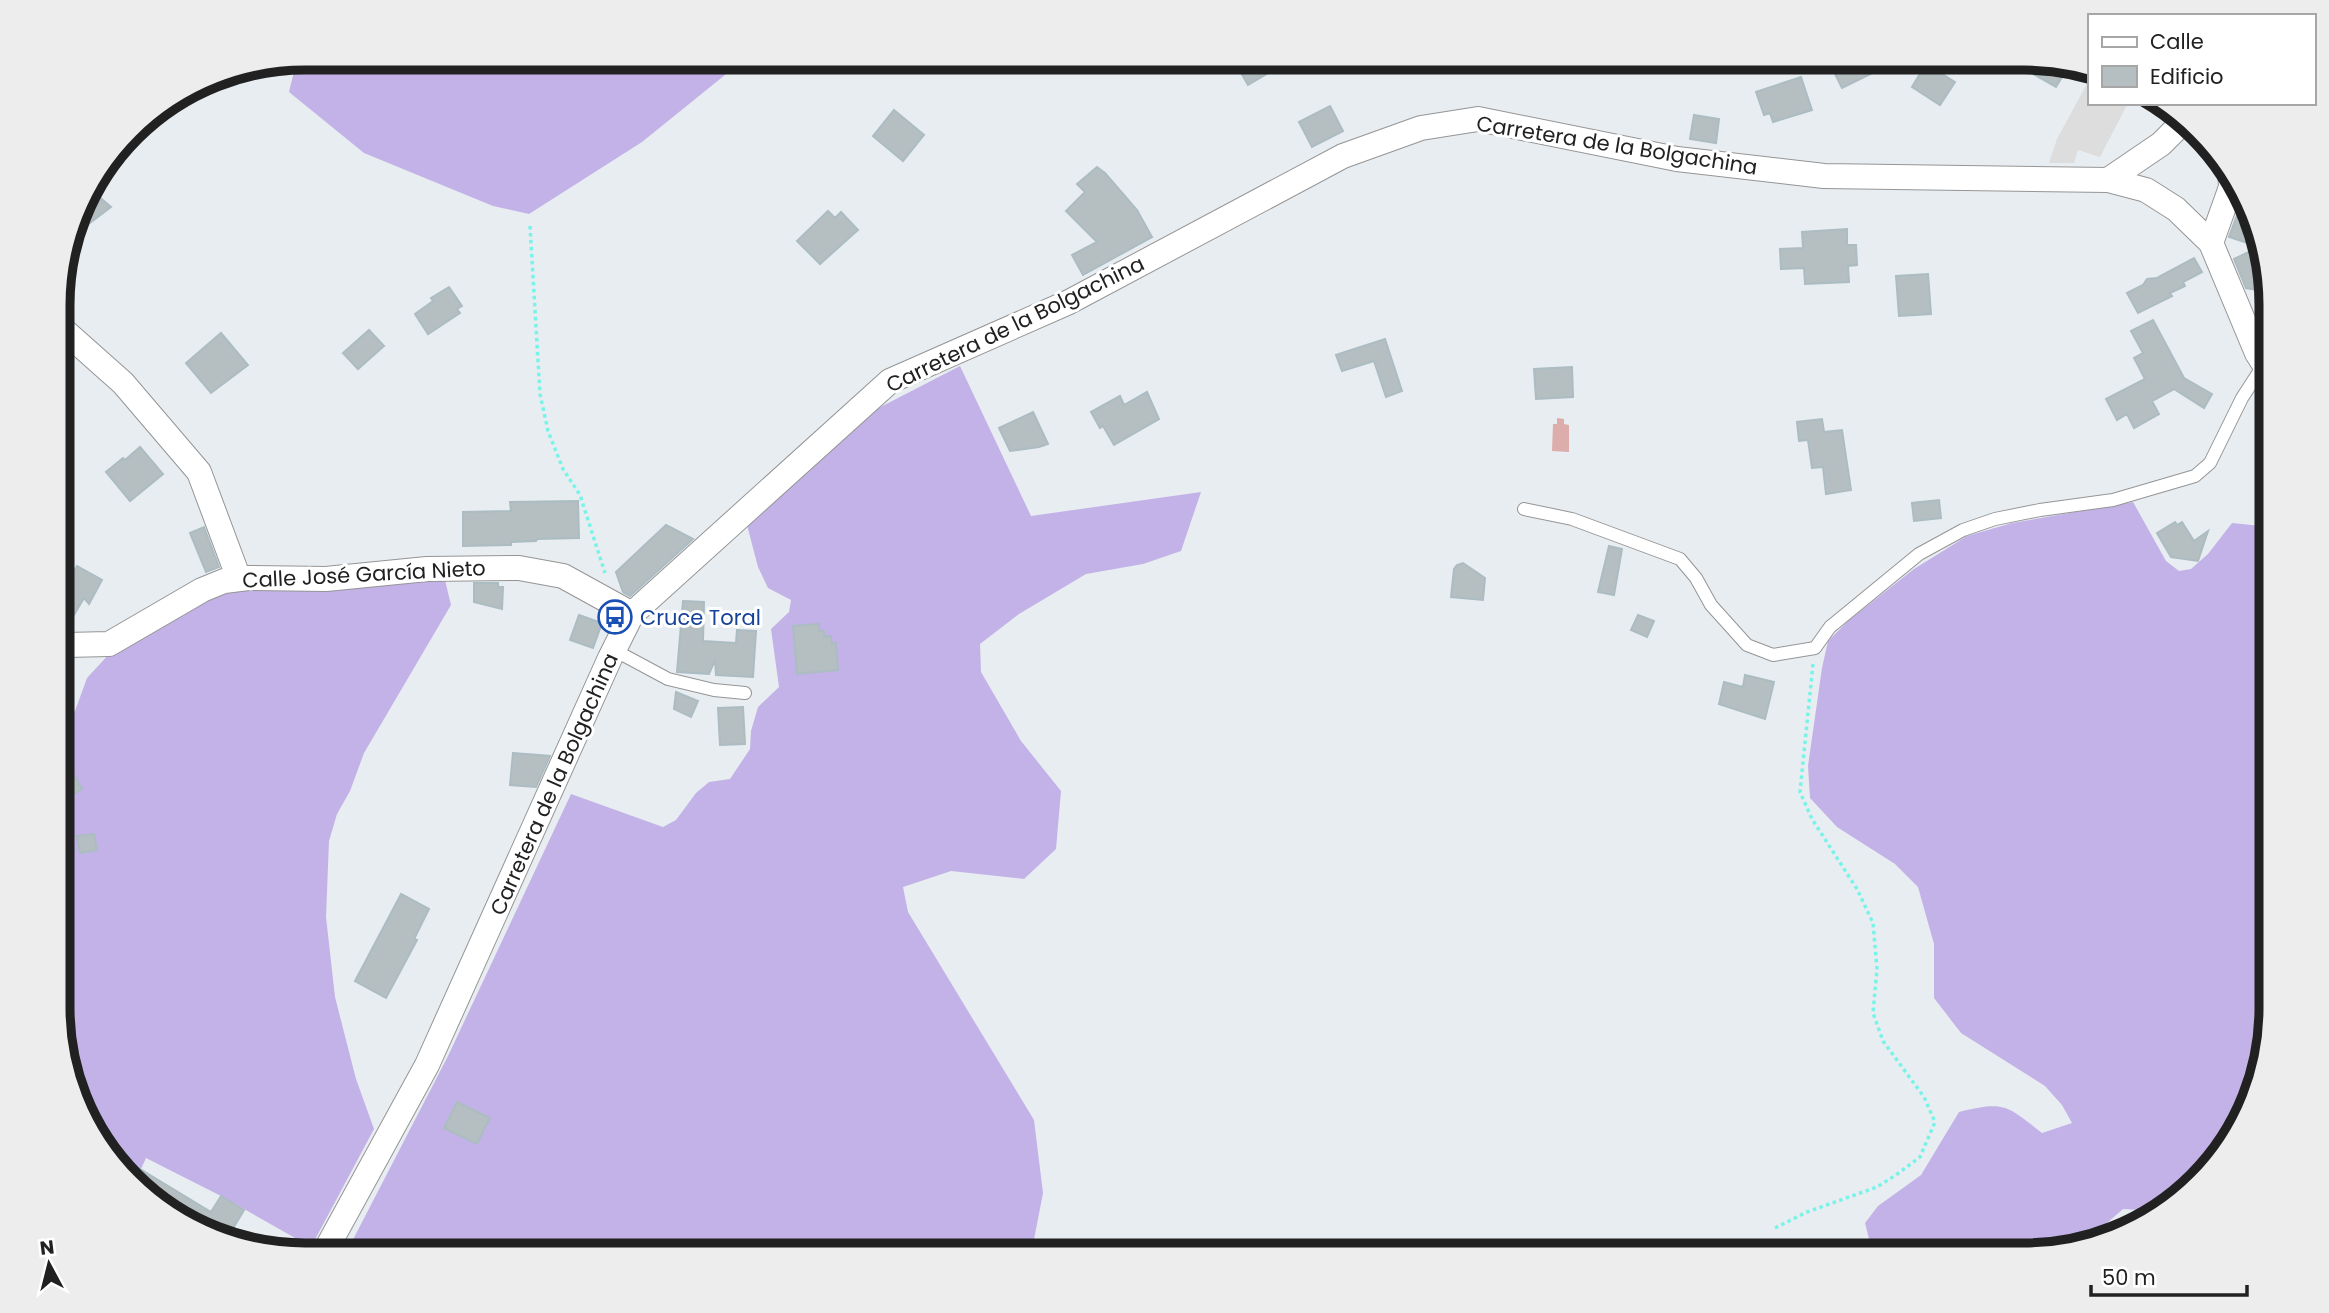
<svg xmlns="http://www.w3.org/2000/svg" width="2329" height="1313" viewBox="0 0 2329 1313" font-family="Poppins,sans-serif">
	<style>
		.grass { fill: #c3b2e7 }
		.parking { fill: #ddd }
		.water { fill: #dcadab }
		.building { fill: #b5bfc1; stroke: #abbcc2; stroke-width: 2 }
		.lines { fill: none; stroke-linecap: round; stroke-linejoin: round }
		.lane-casing { stroke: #959595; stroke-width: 14 }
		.street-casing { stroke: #959595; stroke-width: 26 }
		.path { stroke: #77f3e8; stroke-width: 3.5; stroke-dasharray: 3.5 3.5; stroke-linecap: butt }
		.lane { stroke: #fff; stroke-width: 12 }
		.street { stroke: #fff; stroke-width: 24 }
		.labels { text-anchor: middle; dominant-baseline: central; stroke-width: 6; stroke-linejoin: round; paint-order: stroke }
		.street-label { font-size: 21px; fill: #212121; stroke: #fff }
		.transit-label { font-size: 21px; fill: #164399; stroke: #fff; text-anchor: start }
		.rim { fill: none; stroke: #212121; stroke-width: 9 }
	</style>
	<rect width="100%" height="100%" fill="#e8edf1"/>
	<path class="grass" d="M305,58H746L642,142L529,214L493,206L364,153L289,92L297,59Z
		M960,366L1031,516L1201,492L1181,551L1143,564L1086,574L1019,614L980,644L981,672L1021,741L1061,791L1056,849L1024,879L951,871L903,887L908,912L1034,1120L1043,1193L1031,1255H345L448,1056L571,794L663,827L676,820L696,793L709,782L730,779L750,749L751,731L758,707L779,687L771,629L789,612L791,600L768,588L758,567L747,525L865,415Z
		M2133,502L2166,561L2179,571L2191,569L2208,554L2232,523L2271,527V614L2262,626L2271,630V1024L2238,1131L2162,1213L2159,1211L2123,1209L2090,1238L2040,1255H1873L1865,1223L1878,1206L1921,1175L1959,1112C2005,1101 2006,1105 2042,1133L2072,1123L2062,1105L2045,1086L1961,1033L1934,998V944L1918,887L1895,864L1837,827L1810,798L1808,766L1822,668L1828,641L1849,620L1914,569L1967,536L2012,523Z
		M444,576L451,605L364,753L350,791L337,814L329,841L326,917L335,997L356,1079L374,1129L311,1247L221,1196L146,1158L136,1180L99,1145L60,1040V723L75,711L87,678L111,652L221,590Z"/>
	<path class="parking" d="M2089,80V103H2128L2100,157L2078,150L2074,163H2049L2057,139Z"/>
	<path class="water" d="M1557,418L1564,419V424L1569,425V452L1552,451L1553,424H1557Z"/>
	<path class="building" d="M1261,58H1294L1248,85L1240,71Z
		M1827,58H1903L1842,88Z
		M2005,58H2025L2067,69L2056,87Z
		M1926,64L1955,82L1940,105L1912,87Z
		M1801,77L1812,110L1773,122L1770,113L1764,115L1756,92Z
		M1330,106L1343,131L1312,147L1299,122Z
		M894,110L924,135L903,161L873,136Z
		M1694,115L1719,119L1716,143L1690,139Z
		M1097,167L1105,173L1137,210L1152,237L1083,275L1072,255L1097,242L1066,211L1085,192L1077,184Z
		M97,195L111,207L70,238L75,221Z
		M2239,210L2245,212L2256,246L2229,237Z
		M828,211L835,218L841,212L858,230L820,264L797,241Z
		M1847,229V245H1856L1857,265L1848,266L1849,282L1805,284L1804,268L1781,269L1780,249L1803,248L1802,232Z
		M2257,248L2267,277L2263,291L2246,288L2234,259Z
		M2194,258L2202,272L2183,282L2185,286L2170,293L2172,296L2138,313L2127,293L2143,285L2147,279L2157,278Z
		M1928,274L1931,314L1899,316L1896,276Z
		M449,287L462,306L457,309L460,313L428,334L415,314L433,301L431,298Z
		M2153,320L2184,378L2212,394L2204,408L2174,389L2152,401L2159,414L2134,428L2127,414L2117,420L2106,399L2145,379L2134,358L2143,353L2131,331Z
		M369,330L384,346L358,369L343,353Z
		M221,333L248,365L211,393L186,363Z
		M1385,339L1402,391L1386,397L1374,361L1342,371L1336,355Z
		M1572,367L1573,397L1536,399L1534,369Z
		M1147,392L1159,419L1114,445L1103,426L1100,428L1091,412L1120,396L1124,405Z
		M1033,412L1048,444L1039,447L1010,451L999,428Z
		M1822,419L1824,432L1842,430L1851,490L1826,494L1823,467L1812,468L1808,440L1799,441L1797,422Z
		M140,447L163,474L130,501L106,472L123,458L125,460Z
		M1939,500L1941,518L1914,521L1912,503Z
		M578,501L579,538L537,539L536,541L511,542V545L463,546V512L511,511L510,502Z
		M2175,522L2177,525L2182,522L2194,541L2208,531L2198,561L2171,557L2157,533Z
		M666,525L693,539L630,596L623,592L616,572Z
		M204,527L219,567L206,572L190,533Z
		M1609,546L1622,549L1614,595L1598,592Z
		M1463,563L1485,578L1483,600L1451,597L1454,569L1457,565Z
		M77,566L102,580L89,604L84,598L71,620L60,614V596Z
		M474,583H498V587H503L502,609L474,602Z
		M683,601L704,602L703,641L736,643L737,630L756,631L753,677L716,675L715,660L709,674L677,672Z
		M579,615L602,623L593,648L570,640Z
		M1638,615L1654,621L1647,637L1631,630Z
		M819,624V631H824V637L831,636L832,644L836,643L838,670L797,674L793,626Z
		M1745,675L1774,682L1765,719L1719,704L1724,682L1743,687Z
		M676,692L698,701L691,717L674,709Z
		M743,707L745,744L720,745L718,708Z
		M60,751L82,789L60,802Z
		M513,753L550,756L536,787L510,785Z
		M94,834L97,850L80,853L77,836Z
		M401,894L429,909L414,939L417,940L386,998L355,981Z
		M457,1102L490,1118L477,1144L444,1128Z
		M127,1161L211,1212L221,1196L244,1210L229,1235L199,1227L165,1207L122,1167Z"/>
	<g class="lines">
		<defs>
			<path id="lane" d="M1524,509L1572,519L1680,559L1696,578L1711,605L1747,645L1773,655L1815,648L1830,627L1919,554L1963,530L1995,519L2040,510L2113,500L2195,476L2210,463L2242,398L2264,364
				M614,650L668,679L714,690L745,693"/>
			<path id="street" d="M2108,180L2146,190L2176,209L2211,243L2257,353L2271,375
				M2211,243L2231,187L2230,169
				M60,327L123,383L199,472L239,579
				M60,642L66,645L109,644L202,590L224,581L248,578L326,579L427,569L519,568L563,576L632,614
				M323,1255L427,1065L610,658L632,614L890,381L1069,302L1343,156L1421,128L1478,119L1677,159L1824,176L2108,180L2161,144L2182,123"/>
		</defs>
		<use href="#lane" class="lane-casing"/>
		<use href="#street" class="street-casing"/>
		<path class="path" d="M530,226L540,394L548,431L563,469L580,495L605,573
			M1775,1228L1807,1212L1877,1187L1896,1175L1920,1157L1935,1122L1924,1097L1883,1041L1873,1013L1877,969L1873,923L1857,889L1812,819L1800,792L1813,664"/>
		<use href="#lane" class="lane"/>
		<use href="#street" class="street"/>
	</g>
	<defs>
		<symbol id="bus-ring" viewBox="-11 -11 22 22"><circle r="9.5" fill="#fff" stroke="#1a4fb4" stroke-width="1.5"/><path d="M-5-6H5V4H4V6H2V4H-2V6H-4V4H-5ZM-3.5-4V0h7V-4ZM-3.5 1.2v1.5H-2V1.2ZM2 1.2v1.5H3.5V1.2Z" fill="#1a4fb4"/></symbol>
	</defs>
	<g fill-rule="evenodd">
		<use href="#bus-ring" x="596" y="598" width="38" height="38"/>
	</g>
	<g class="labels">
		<g class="street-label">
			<text transform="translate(1617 145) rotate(9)">Carretera de la Bolgachina</text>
			<text transform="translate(1015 324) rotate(-26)">Carretera de la Bolgachina</text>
			<text transform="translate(364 574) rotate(-3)">Calle José García Nieto</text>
			<text transform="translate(554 784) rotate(-66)">Carretera de la Bolgachina</text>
		</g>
		<g class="transit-label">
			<text x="640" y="617">Cruce Toral</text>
		</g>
	</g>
	<path d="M0 0H2329V1313H0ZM305 70H2024A235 235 0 0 1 2259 305V1008A235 235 0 0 1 2024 1243H305A235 235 0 0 1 70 1008V305A235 235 0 0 1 305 70Z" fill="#ededed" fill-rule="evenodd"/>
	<path class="rim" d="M305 70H2024A235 235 0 0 1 2259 305V1008A235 235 0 0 1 2024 1243H305A235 235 0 0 1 70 1008V305A235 235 0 0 1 305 70Z"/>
	<rect x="2088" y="14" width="228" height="91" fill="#ffffff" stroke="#a6a6a6" stroke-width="2"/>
	<rect x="2102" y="37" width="35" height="10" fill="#ffffff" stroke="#a6a6a6" stroke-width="2"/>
	<text x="2150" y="49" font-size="21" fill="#212121">Calle</text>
	<rect x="2102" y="66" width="35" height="21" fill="#b5bfc1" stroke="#a6a6a6" stroke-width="2"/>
	<text x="2150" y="84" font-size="21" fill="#212121">Edificio</text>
	<g transform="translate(49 1264) rotate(353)" stroke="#ffffff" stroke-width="5" paint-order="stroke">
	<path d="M0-5L12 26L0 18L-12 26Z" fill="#212121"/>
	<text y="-10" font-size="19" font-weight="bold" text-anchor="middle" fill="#212121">N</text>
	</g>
	<path d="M2091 1285v10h156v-10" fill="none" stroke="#212121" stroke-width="3.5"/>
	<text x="2102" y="1285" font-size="21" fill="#212121" stroke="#ffffff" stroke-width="5" paint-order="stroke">50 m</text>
</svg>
